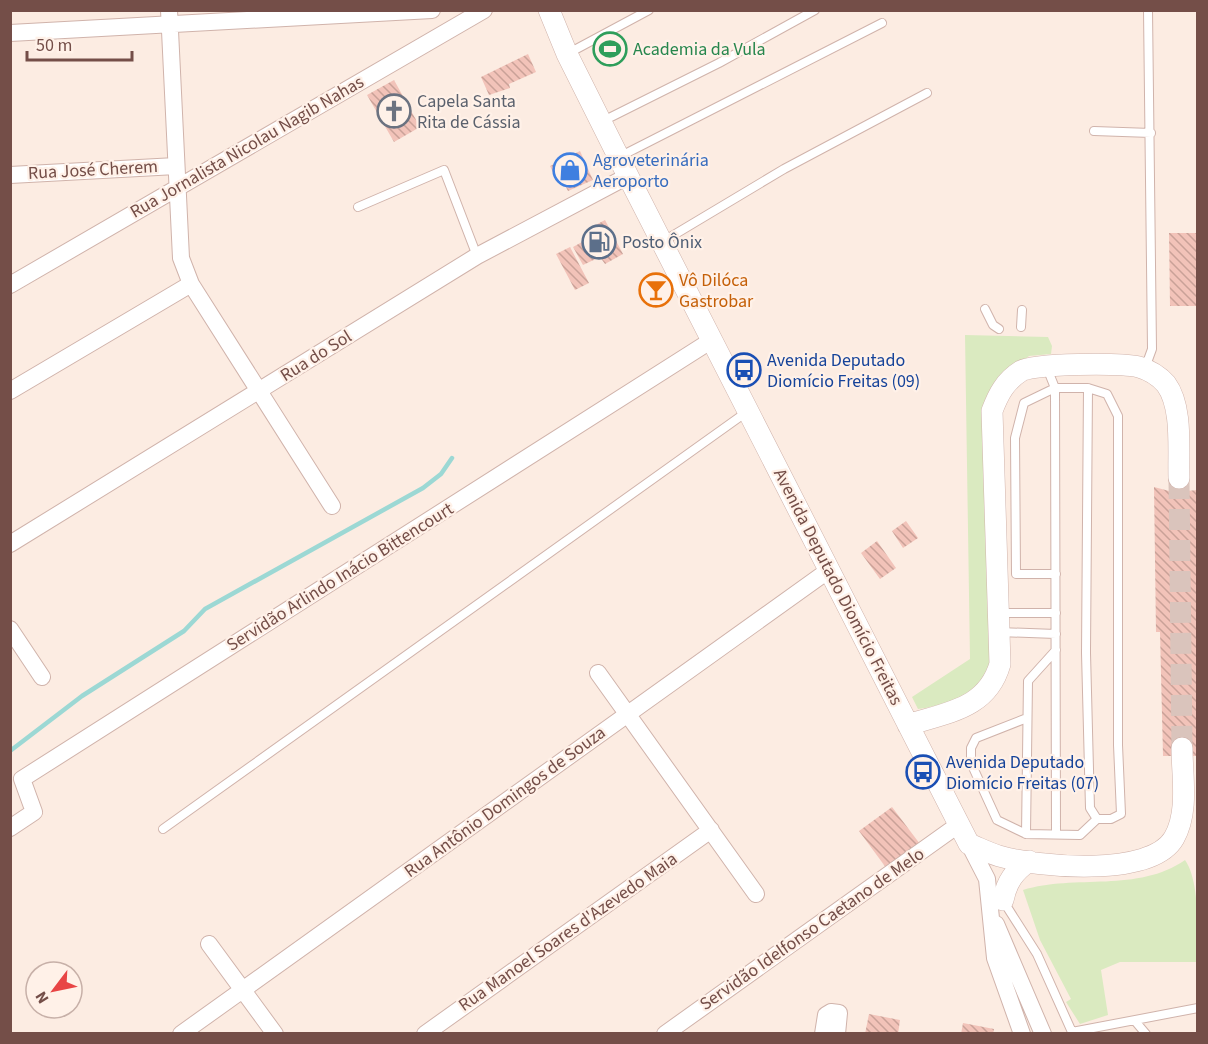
<svg xmlns="http://www.w3.org/2000/svg" width="1208" height="1044" viewBox="0 0 1208 1044" font-family="'Source Sans 3',sans-serif">
	<style>
		.green { fill: #daeac0 }
		.lines { fill: none; stroke-linecap: round; stroke-linejoin: round }
		.stream { stroke: #9cd8d4; stroke-width: 4.5 }
		.building { fill: url(#building-back-hatch) }
		.tertiary-tunnel { stroke: #dac4bc; stroke-width: 21; stroke-dasharray: 21 10; stroke-linecap: butt }
		.service-casing { stroke: #d0b3ab; stroke-width: 10 }
		.minor-casing { stroke: #d0b3ab; stroke-width: 18 }
		.tertiary-casing { stroke: #d0b3ab; stroke-width: 22 }
		.service { stroke: #fff; stroke-width: 8 }
		.minor { stroke: #fff; stroke-width: 16 }
		.tertiary { stroke: #fff; stroke-width: 21 }
		.labels { text-anchor: middle; dominant-baseline: central; stroke-width: 4.5; stroke-linejoin: round; paint-order: stroke }
		.leisure-label { font-size: 18px; fill: #27864d; stroke: #fff1e8; text-anchor: start }
		.worship-label { font-size: 18px; fill: #5b616d; stroke: #fff1e8; text-anchor: start }
		.street-label { font-size: 18px; fill: #744e48; stroke: #fff1e8 }
		.shop-label { font-size: 18px; fill: #366cbe; stroke: #fff1e8; text-anchor: start }
		.service-label { font-size: 18px; fill: #4e5e75; stroke: #fff1e8; text-anchor: start }
		.food-label { font-size: 18px; fill: #c56008; stroke: #fff1e8; text-anchor: start }
		.transit-label { font-size: 18px; fill: #164399; stroke: #fff1e8; text-anchor: start }
	</style>
	<defs>
		<pattern id="building-back-hatch" width="6" height="6" patternUnits="userSpaceOnUse" patternTransform="scale(1.5)"><rect width="6" height="6" fill="#f2c3b9"/><path d="M-1 5l2 2M0 0l6 6M5-1l2 2" fill="none" stroke="#c9a198"/></pattern>
	</defs>
	<rect width="100%" height="100%" fill="#fcece2"/>
	<path class="green" d="M965,335L1048,337L1052,346L1051,354L1029,356L998,381L990,662C988,667 987,676 984,681C975,697 936,707 918,709L912,697L970,659Z
		M1185,860C1200,881 1198,935 1197,962H1120L1101,970L1108,1015L1080,1024L1066,1002L1071,999L1040,940L1023,890C1075,874 1138,893 1185,860Z"/>
	<g class="lines">
		<path class="stream" d="M10,751L82,696L184,631L205,609L423,488L441,474L452,458"/>
	</g>
	<path class="building" d="M528,54L536,72L509,84L510,88L489,95L481,77Z
		M394,80L420,127L394,142L367,95Z
		M580,151L593,180L568,191L560,175L555,177L550,166Z
		M605,220L623,254L605,264L600,257L583,265L573,247L591,237L588,229Z
		M1169,233H1198V306H1170Z
		M570,247L589,283L575,290L556,254Z
		M658,273L672,296L653,308L639,285Z
		M1154,487L1173,492L1198,490V756H1163L1160,632H1156Z
		M906,521L918,538L903,548L892,531Z
		M877,541L896,568L880,579L861,553Z
		M892,807L920,844L887,869L859,831Z
		M869,1014L900,1020L898,1034H865Z
		M963,1023L994,1029L993,1034H961Z"/>
	<g class="lines">
		<path class="tertiary-tunnel" d="M1179,478L1182,748"/>
		<defs>
			<path id="service" d="M567,54L649,10
				M601,122L719,63L815,10
				M1094,131L1151,133
				M619,157L882,23
				M358,207L444,170L477,256
				M662,242L784,169L927,93
				M985,309L993,325L999,329
				M1021,327L1022,310
				M1140,365L1148,360L1152,349L1148,10
				M1047,368L1055,388H1088L1107,394L1118,416V745L1121,814L1111,819H1097L1090,808L1086,653L1088,388
				M1056,574H1016L1015,438L1024,403L1055,388L1056,834
				M999,613H1056
				M999,632L1056,634
				M1056,650L1028,681L1026,834L1080,835L1097,819
				M163,829L748,411
				M1026,834L997,820L971,763V748L976,738L1027,718
				M1002,899L1037,954L1072,1032L1198,1008
				M1135,1021L1146,1034"/>
			<path id="minor" d="M169,10L181,258L191,284L332,506
				M10,33L432,10
				M10,175L176,166
				M10,285L484,10
				M10,391L191,284
				M10,544L477,256L628,176
				M10,629L42,677
				M598,673L756,894
				M10,828L34,812L22,779L712,340
				M969,844L987,879L995,958L1022,1034
				M996,924L1043,1034
				M209,944L275,1034
				M181,1034L829,570
				M425,1034L711,830
				M665,1034L958,825
				M823,1034L826,1015L831,1012L839,1013L837,1034"/>
			<path id="tertiary" d="M549,10L567,54L628,176L969,844C979,848 989,853 999,856C1037,867 1151,878 1174,838C1189,812 1182,776 1182,748
				M908,725C948,712 987,709 1000,664L992,411C998,395 1005,381 1021,371C1035,363 1121,363 1139,367C1149,370 1159,376 1166,384C1183,407 1178,450 1179,478
				M1003,900C1007,881 1014,872 1029,861"/>
		</defs>
		<use href="#service" class="service-casing"/>
		<use href="#minor" class="minor-casing"/>
		<use href="#tertiary" class="tertiary-casing"/>
		<use href="#service" class="service"/>
		<use href="#minor" class="minor"/>
		<use href="#tertiary" class="tertiary"/>
	</g>
	<defs>
		<symbol id="stadium-ring" viewBox="-11 -11 22 22"><circle r="9.5" fill="#fff1e8" stroke="#2e9e5b" stroke-width="1.5"/><path d="M0-5a6.5 5 0 1 0 0 10a6.5 5 0 1 0 0-10ZM-3.5-1.8h7v3.6h-7Z" fill="#2e9e5b"/></symbol>
		<symbol id="church-ring" viewBox="-11 -11 22 22"><circle r="9.5" fill="#fff1e8" stroke="#6b7280" stroke-width="1.5"/><path d="M-1.2-6h2.4v3.5h3.3v2.4h-3.3V6h-2.4V-.1h-3.3v-2.4h3.3Z" fill="#6b7280"/></symbol>
		<symbol id="shop-ring" viewBox="-11 -11 22 22"><circle r="9.5" fill="#fff1e8" stroke="#3f7fe0" stroke-width="1.5"/><path d="M-5-2.5h2.3a2.7 3.5 0 0 1 5.4 0H5L5.5 6h-11ZM-1.5-2.5h3a1.5 2.3 0 0 0-3 0Z" fill="#3f7fe0"/></symbol>
		<symbol id="fuel-ring" viewBox="-11 -11 22 22"><circle r="9.5" fill="#fff1e8" stroke="#5c6f8a" stroke-width="1.5"/><path d="M-5.5-6h7V0h2V4h1.3V-2.5L3-4.5l.8-.8L6-3V5H2.5V1h-1V6h-7ZM-4.2-4.7v3.2H.2V-4.7Z" fill="#5c6f8a"/></symbol>
		<symbol id="bar-ring" viewBox="-11 -11 22 22"><circle r="9.5" fill="#fff1e8" stroke="#e8710a" stroke-width="1.5"/><path d="M-6-5H6L.8 .8V4.5H3.5V6h-7V4.5H-.8V.8Z" fill="#e8710a"/></symbol>
		<symbol id="bus-ring" viewBox="-11 -11 22 22"><circle r="9.5" fill="#fff1e8" stroke="#1a4fb4" stroke-width="1.5"/><path d="M-5-6H5V4H4V6H2V4H-2V6H-4V4H-5ZM-3.5-4V0h7V-4ZM-3.5 1.2v1.5H-2V1.2ZM2 1.2v1.5H3.5V1.2Z" fill="#1a4fb4"/></symbol>
	</defs>
	<g fill-rule="evenodd">
		<use href="#stadium-ring" x="591" y="30" width="38" height="38"/>
		<use href="#church-ring" x="375" y="92" width="38" height="38"/>
		<use href="#shop-ring" x="551" y="151" width="38" height="38"/>
		<use href="#fuel-ring" x="580" y="223" width="38" height="38"/>
		<use href="#bar-ring" x="637" y="271" width="38" height="38"/>
		<use href="#bus-ring" x="725" y="351" width="38" height="38"/>
		<use href="#bus-ring" x="904" y="753" width="38" height="38"/>
	</g>
	<g class="labels">
		<g class="leisure-label">
			<text x="633" y="49">Academia da Vula</text>
		</g>
		<g class="worship-label">
			<text x="417" y="101">Capela Santa<tspan x="417" dy="21">Rita de Cássia</tspan></text>
		</g>
		<g class="street-label">
			<text transform="translate(247 147) rotate(-30)">Rua Jornalista Nicolau Nagib Nahas</text>
			<text transform="translate(93 170) rotate(-3)">Rua José Cherem</text>
			<text transform="translate(316 356) rotate(-32)">Rua do Sol</text>
			<text transform="translate(340 577) rotate(-32)">Servidão Arlindo Inácio Bittencourt</text>
			<text transform="translate(838 587) rotate(63)">Avenida Deputado Diomício Freitas</text>
			<text transform="translate(505 802) rotate(-36)">Rua Antônio Domingos de Souza</text>
			<text transform="translate(812 929) rotate(-35)">Servidão Idelfonso Caetano de Melo</text>
			<text transform="translate(568 932) rotate(-35)">Rua Manoel Soares d'Azevedo Maia</text>
		</g>
		<g class="shop-label">
			<text x="593" y="160">Agroveterinária<tspan x="593" dy="21">Aeroporto</tspan></text>
		</g>
		<g class="service-label">
			<text x="622" y="242">Posto Ônix</text>
		</g>
		<g class="food-label">
			<text x="679" y="280">Vô Dilóca<tspan x="679" dy="21">Gastrobar</tspan></text>
		</g>
		<g class="transit-label">
			<text x="767" y="360">Avenida Deputado<tspan x="767" dy="21">Diomício Freitas (09)</tspan></text>
			<text x="946" y="762">Avenida Deputado<tspan x="946" dy="21">Diomício Freitas (07)</tspan></text>
		</g>
	</g>
	<rect width="1208" height="1044" fill="none" stroke="#744e48" stroke-width="24"/>
	<g transform="translate(54 990) rotate(238)"><circle r="28" fill="#fff1e8" stroke="#c7b0a8" stroke-width="1.5"/>
	<path d="M0-4.5L10 22L0 15L-10 22Z" fill="#e84545"/>
	<text y="-9" font-size="16" font-weight="bold" text-anchor="middle" fill="#744e48">N</text>
	</g>
	<path d="M27 51v9h105v-9" fill="none" stroke="#744e48" stroke-width="3"/>
	<text x="36" y="51" font-size="18" fill="#744e48" stroke="#fff1e8" stroke-width="4.5" paint-order="stroke">50 m</text>
</svg>
